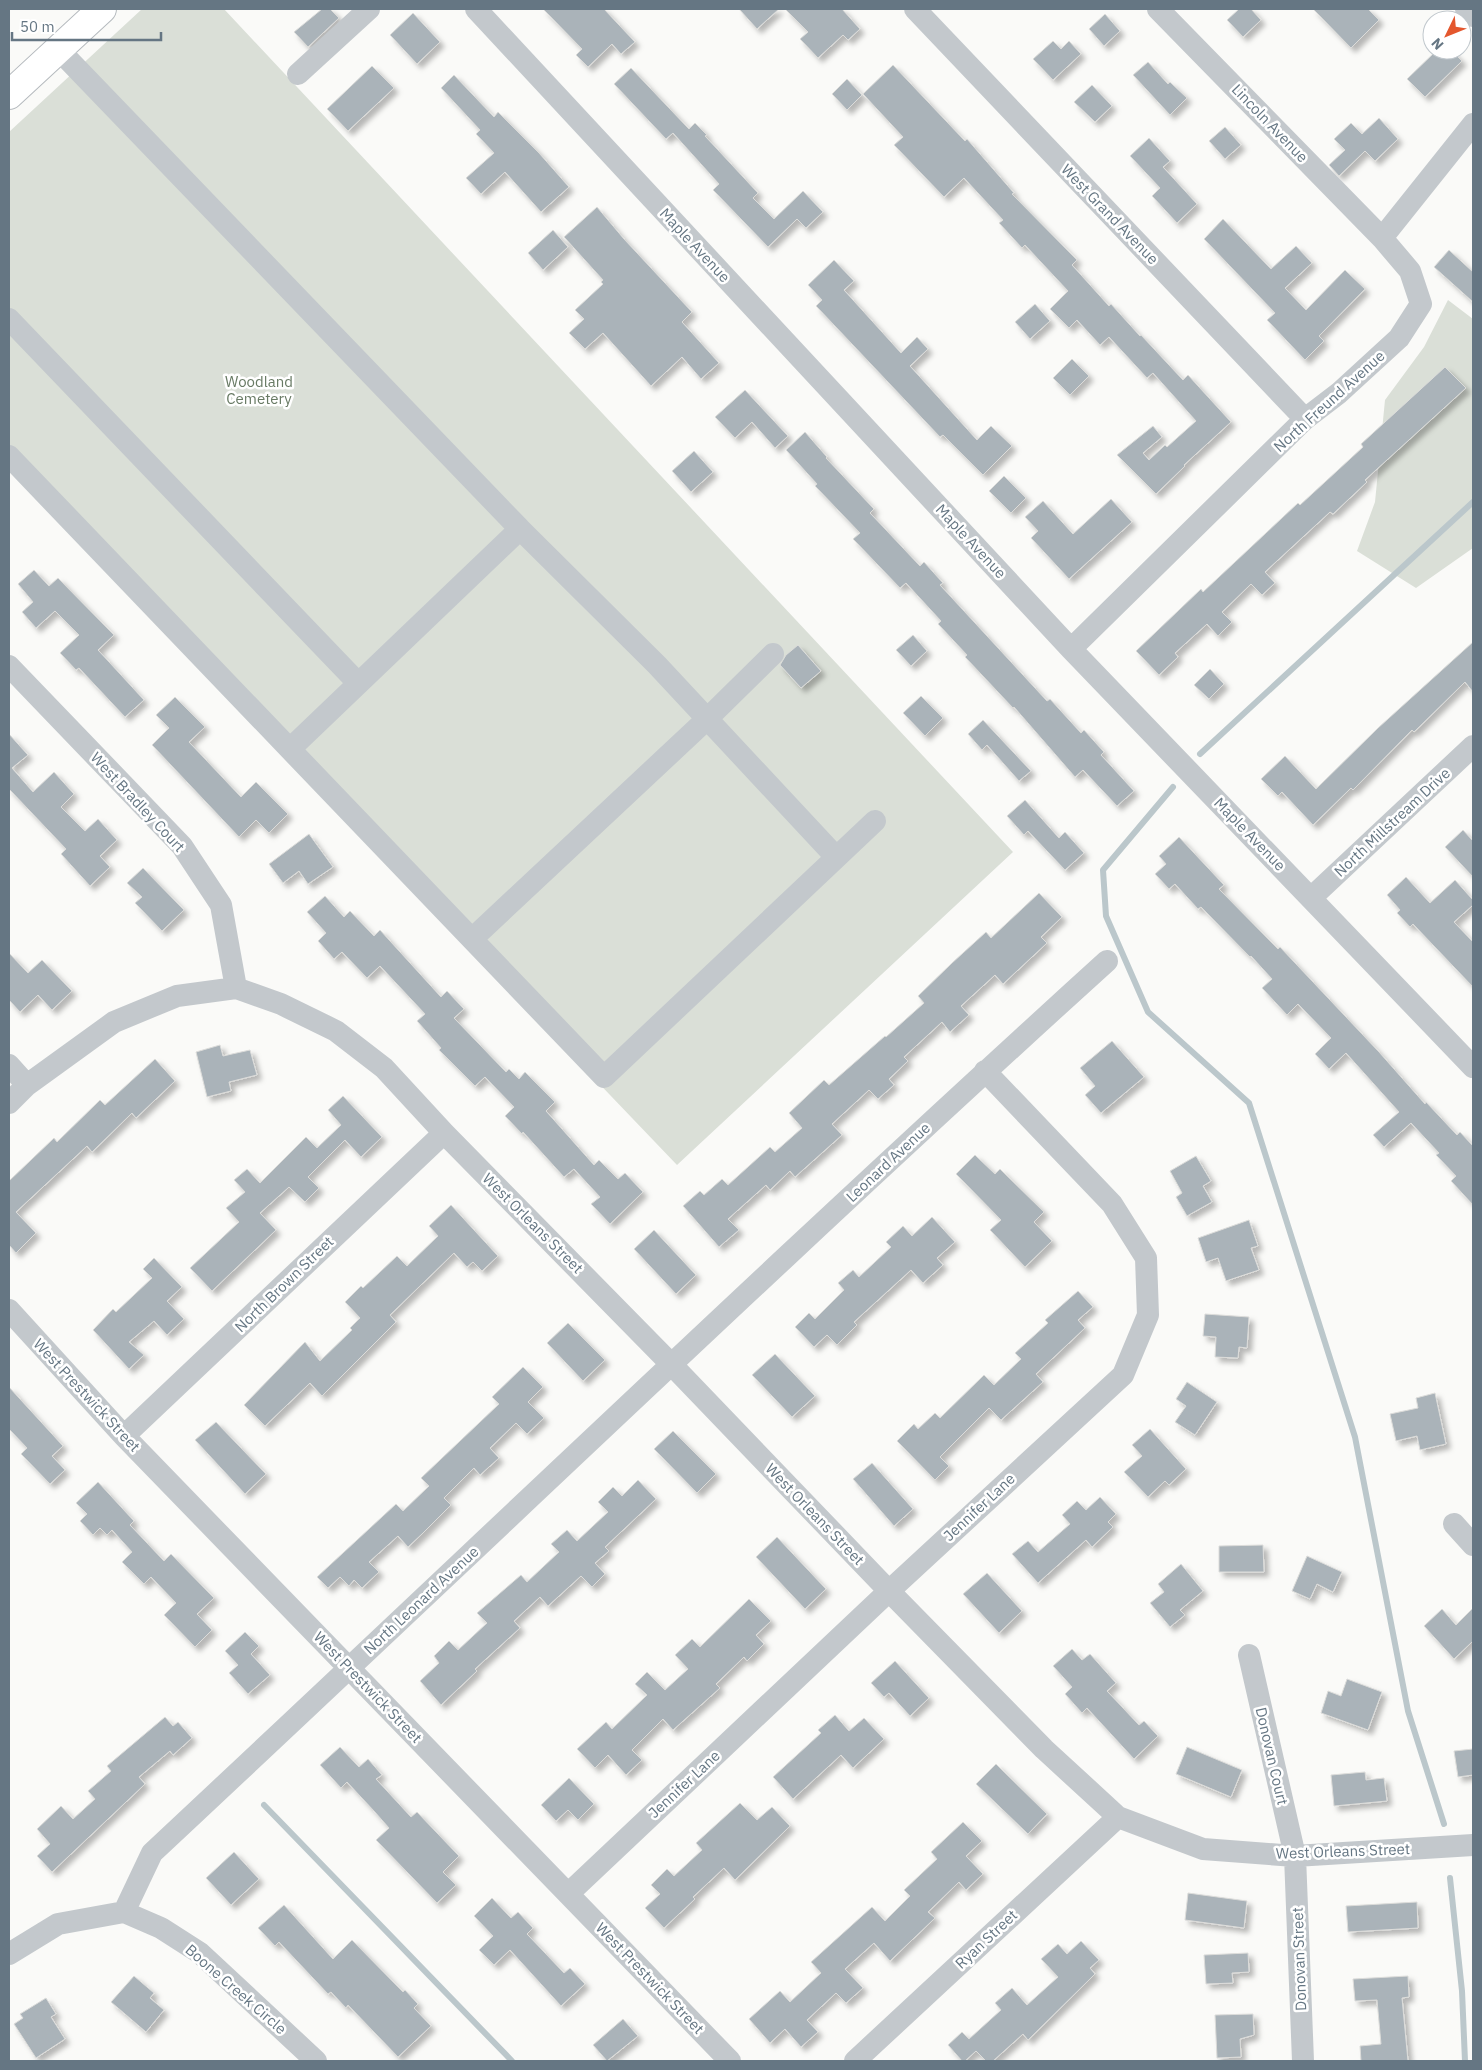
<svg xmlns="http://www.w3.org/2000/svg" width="1482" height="2070" viewBox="0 0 1482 2070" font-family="'IBM Plex Sans',sans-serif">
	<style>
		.green { fill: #dadfd7 }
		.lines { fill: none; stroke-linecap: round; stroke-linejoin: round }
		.stream { stroke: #bbc7cb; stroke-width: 6 }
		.building { fill: #aab3b9; stroke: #dcdcda; filter: url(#shadow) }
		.primary-casing { stroke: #b5babe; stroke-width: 30 }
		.minor { stroke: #c3c8cc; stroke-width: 22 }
		.primary { stroke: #fff; stroke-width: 28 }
		.labels { text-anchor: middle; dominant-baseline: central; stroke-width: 5; stroke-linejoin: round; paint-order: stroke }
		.street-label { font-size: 15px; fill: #657683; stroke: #fff }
		.park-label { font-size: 15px; fill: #687a64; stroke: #fff }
	</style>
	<defs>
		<filter id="shadow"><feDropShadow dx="4.5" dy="4.5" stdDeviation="2.5" flood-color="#0004"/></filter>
	</defs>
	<rect width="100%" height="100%" fill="#fafaf8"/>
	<path class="green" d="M142,9H224L1013,852L677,1165L9,467V132Z
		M1448,300L1473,319V548L1416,588L1357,551L1375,502L1385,400L1424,347Z"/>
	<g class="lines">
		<path class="stream" d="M1200,754L1473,502
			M1173,787L1103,870L1106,916L1148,1012L1249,1103L1355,1437L1408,1711L1444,1824
			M264,1805L512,2061
			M1450,1878L1462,1991L1465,2061"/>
	</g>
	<path class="building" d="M322,9H330L339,18L308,47L294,32Z
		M543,9H604L635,42L621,54L612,44L588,67L576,55L582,49Z
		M739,9H779L757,29Z
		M785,9H842L860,29L848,40L843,35L818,58L800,39L808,32Z
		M1239,9H1251L1261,20L1243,37L1227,20Z
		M1313,9H1368L1379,20L1351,48Z
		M413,13L440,42L417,64L390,35Z
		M1105,14L1120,31L1104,46L1089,29Z
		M1053,41L1061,49L1069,41L1081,54L1053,80L1033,59Z
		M1437,50H1451L1462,61L1425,97L1407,79Z
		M1148,62L1168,84L1170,82L1187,98L1170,115L1133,75Z
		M893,65L965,141L967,139L1014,193L1012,194L1077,260L1072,265L1109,306L1111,304L1140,336L1141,335L1183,380L1188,375L1231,422L1184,465L1185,466L1156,494L1117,455L1153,426L1162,437L1143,453L1149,460L1165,445L1167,447L1196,421L1153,373L1147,378L1109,337L1100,345L1077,320L1069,328L1050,309L1068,291L1025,245L1022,248L999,223L1003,220L964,178L944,197L894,145L903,137L863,94Z
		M372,66L394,88L348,131L327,109Z
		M631,68L689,129L695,123L707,135L705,136L758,193L753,198L774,219L803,191L823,212L806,228L797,219L768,247L713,190L719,184L673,133L666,139L614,84Z
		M454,75L494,117L498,112L539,153L569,187L541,212L505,172L481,194L466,178L494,153L476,134L480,130L441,88Z
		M847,79L862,95L847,110L832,94Z
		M1092,85L1112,106L1095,122L1074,102Z
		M1379,118L1398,139L1375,161L1365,151L1339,176L1329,165L1345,150L1334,139L1351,123L1362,134Z
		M1225,127L1241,145L1225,159L1209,141Z
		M1149,138L1170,161L1163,167L1197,204L1177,223L1152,196L1160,188L1130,156Z
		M597,207L624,239L692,312L682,322L719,363L701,379L682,357L651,386L603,333L585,349L569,333L584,319L575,310L603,284L601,282L603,280L564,237Z
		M1223,219L1271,269L1296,246L1312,263L1285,288L1306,310L1345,270L1365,289L1319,336L1324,341L1305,360L1267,320L1275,313L1204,239Z
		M553,230L568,247L543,270L528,253Z
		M1449,250L1473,272V302L1434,267Z
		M834,260L854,281L844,290L901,353L917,337L928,349L910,366L977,440L991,426L1012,446L983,475L943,435L940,437L816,306L822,300L808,285Z
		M1035,304L1050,321L1030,339L1015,322Z
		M1072,359L1089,376L1070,395L1053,378Z
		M1445,367L1466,388L1365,480L1367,482L1333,514L1330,512L1265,572L1275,583L1262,595L1251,584L1222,612L1232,622L1218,636L1207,624L1175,653L1178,657L1159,675L1136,651L1201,589L1203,592L1298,503L1300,505L1363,447L1361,444Z
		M745,390L788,436L775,448L752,422L735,438L715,417Z
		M805,432L827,457L826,458L874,509L870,513L920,566L924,562L943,583L940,585L1047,701L1050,699L1081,733L1084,730L1104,752L1101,755L1134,791L1117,806L1083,770L1075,777L1014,707L1013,708L965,657L967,655L938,624L941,621L906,583L900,588L853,539L860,533L815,486L817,484L786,450Z
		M694,451L713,472L691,492L672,471Z
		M1004,476L1026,498L1011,513L989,491Z
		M1111,499L1132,522L1069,579L1031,538L1038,531L1025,517L1043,501L1073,534Z
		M34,570L49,586L58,578L114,635L98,650L144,700L125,717L79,668L76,670L60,653L79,635L55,611L36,628L22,612L33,602L18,584Z
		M913,635L927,651L911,666L896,650Z
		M1473,642V692L1465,682L1414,732L1412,730L1353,790L1351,788L1313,825L1282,792L1278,796L1261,779L1285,756L1316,789L1378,728Z
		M798,645L821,671L801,688L780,665L786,655Z
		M1210,669L1224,684L1209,699L1194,685Z
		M921,696L943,718L925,736L903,713Z
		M175,697L205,727L189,742L241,797L256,782L288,814L269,833L256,820L239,837L152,745L169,728L156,715Z
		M983,720L1031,771L1019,781L987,745L982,750L968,734Z
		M9,734L28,755L12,768L33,792L54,772L74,794L61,807L85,831L98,819L117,840L100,856L110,867L90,886L61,854L66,849L9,789Z
		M1025,800L1059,838L1065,832L1084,853L1065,870L1028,831L1024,835L1007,816Z
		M1463,830L1473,841V877L1445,847Z
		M309,834L333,867L308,884L299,871L283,883L269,864Z
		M1179,837L1224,885L1219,889L1278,949L1280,947L1379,1052L1425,1104L1426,1102L1457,1135L1460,1132L1473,1146V1205L1451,1181L1456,1176L1436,1155L1439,1153L1411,1123L1384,1147L1373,1135L1399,1112L1346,1053L1329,1069L1315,1054L1331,1038L1298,1004L1287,1015L1262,988L1272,979L1251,956L1250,957L1201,907L1198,909L1175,884L1169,889L1155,874L1166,864L1159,856Z
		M143,868L184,910L162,931L135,903L142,897L127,883Z
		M1406,877L1430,903L1455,880L1473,900V905L1454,922L1473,942V987L1413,924L1410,927L1397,913L1400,910L1387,895Z
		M1039,893L1062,917L1041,937L1047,943L1003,984L995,975L961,1006L969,1015L950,1032L942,1022L904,1057L908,1061L889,1079L894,1085L878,1099L869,1090L832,1124L842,1135L795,1177L790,1171L770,1190L766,1185L728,1219L739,1230L719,1247L683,1206L700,1191L704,1195L722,1179L728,1185L770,1147L775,1152L802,1128L789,1113L824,1080L829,1085L885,1036L886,1037L924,1003L918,996L952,963L986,932L991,938Z
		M325,896L344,917L350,911L374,936L380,930L441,997L447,991L464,1009L454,1018L506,1072L509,1069L519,1079L525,1072L555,1102L546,1111L594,1165L599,1160L618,1179L625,1173L643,1192L610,1224L591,1204L600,1197L574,1169L564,1177L523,1132L522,1134L505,1116L514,1107L485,1077L475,1086L439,1050L441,1048L417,1021L425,1014L380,966L367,978L342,952L334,959L318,941L326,933L307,912Z
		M9,953L28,973L42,960L72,991L52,1010L38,995L20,1012L9,1000Z
		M1112,1041L1144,1077L1101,1113L1085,1095L1095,1086L1080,1068Z
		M220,1045L223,1056L250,1050L257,1075L229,1082L231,1091L207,1097L196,1052Z
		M155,1059L175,1081L136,1118L132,1113L92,1152L87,1146L16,1212L36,1233L16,1253L9,1245V1181L54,1138L57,1142L100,1100L105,1105Z
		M343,1096L382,1137L361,1157L345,1140L308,1177L319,1188L305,1202L289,1187L260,1213L276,1230L212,1291L190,1268L239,1222L226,1208L245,1192L234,1180L247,1169L260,1183L306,1137L317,1148L341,1125L328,1110Z
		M975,1155L995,1174L1000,1169L1044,1212L1034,1222L1052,1241L1025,1267L990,1230L1001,1220L956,1174Z
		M1196,1156L1211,1181L1203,1186L1212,1202L1187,1216L1176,1197L1182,1193L1170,1171Z
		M451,1205L498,1256L482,1271L473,1262L467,1267L454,1253L390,1315L396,1322L322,1396L310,1383L265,1426L244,1405L305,1342L320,1361L352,1330L350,1328L360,1318L345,1302L361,1286L363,1288L397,1256L407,1266L438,1236L429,1226Z
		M932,1217L955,1242L937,1258L943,1265L923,1283L911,1270L854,1322L857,1325L837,1345L827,1335L814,1347L795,1327L809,1313L815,1319L844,1290L838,1283L853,1270L859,1277L891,1247L886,1242L903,1226L912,1236Z
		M1249,1220L1258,1246L1251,1248L1259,1270L1226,1281L1218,1258L1206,1262L1198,1238Z
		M654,1230L696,1275L676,1294L634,1249Z
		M154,1258L182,1287L167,1301L184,1319L167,1335L154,1321L129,1342L144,1355L129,1369L93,1330L113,1309L116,1312L152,1278L143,1269Z
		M1078,1291L1093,1307L1078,1320L1085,1328L1036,1374L1043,1382L1001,1420L989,1408L940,1457L949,1466L935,1480L897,1441L914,1424L918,1429L935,1413L940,1418L984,1375L994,1385L1021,1359L1015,1353L1048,1323L1045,1320Z
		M1205,1314L1249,1317L1247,1348L1239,1347L1238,1358L1215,1357L1216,1337L1203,1336Z
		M568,1323L605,1360L583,1381L547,1343Z
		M775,1354L815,1396L792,1417L752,1375Z
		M523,1367L543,1387L528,1402L544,1418L527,1434L516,1423L490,1448L499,1458L480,1475L474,1468L444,1498L451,1505L423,1533L408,1547L398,1536L369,1562L379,1572L362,1588L354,1580L349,1586L340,1577L328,1588L317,1577L396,1504L403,1511L429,1486L421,1478L499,1404L492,1397Z
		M1187,1382L1217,1402L1195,1435L1175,1422L1186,1406L1176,1399Z
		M9,1387L63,1446L52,1456L65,1470L50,1484L21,1454L27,1448L9,1429Z
		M1435,1393L1446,1444L1420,1450L1417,1436L1396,1441L1390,1414L1418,1408L1416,1398Z
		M216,1422L266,1474L245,1494L195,1440Z
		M1150,1429L1186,1469L1169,1485L1165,1481L1148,1497L1124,1472L1142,1456L1132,1445Z
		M673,1431L716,1474L697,1493L654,1449Z
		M872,1463L913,1509L894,1526L853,1479Z
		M638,1480L656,1499L605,1547L609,1551L595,1563L605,1574L592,1587L581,1576L548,1606L540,1597L514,1621L520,1628L475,1669L477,1671L441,1705L420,1681L439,1663L434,1656L449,1641L458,1650L487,1623L477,1613L521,1575L527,1582L559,1552L551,1544L567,1530L577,1541L608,1512L598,1502L613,1487L622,1496Z
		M98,1482L134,1521L130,1525L164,1561L171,1554L214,1598L197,1614L212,1630L195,1647L164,1615L176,1603L151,1577L144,1584L122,1562L132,1552L112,1530L107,1535L100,1528L93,1535L80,1521L87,1514L76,1503Z
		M1100,1497L1116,1514L1108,1522L1113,1527L1092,1547L1086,1540L1038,1583L1012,1554L1028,1541L1038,1552L1070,1524L1062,1515L1077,1501L1086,1510Z
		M777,1537L826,1589L805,1609L756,1557Z
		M1263,1545L1264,1572H1219V1546Z
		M1307,1556L1342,1572L1333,1592L1317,1584L1310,1599L1292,1591Z
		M1181,1564L1203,1591L1180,1610L1185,1615L1170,1627L1150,1603L1164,1592L1158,1584Z
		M987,1573L1022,1611L999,1633L963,1594Z
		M749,1599L771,1621L756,1635L764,1644L747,1661L744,1657L716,1684L720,1688L673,1730L663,1719L632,1750L642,1760L626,1775L608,1755L595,1768L577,1749L606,1722L612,1729L647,1695L635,1684L647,1672L665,1690L688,1669L675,1655L692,1639L700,1647Z
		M1473,1608V1641L1454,1659L1424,1626L1442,1609L1456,1625Z
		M245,1632L259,1646L251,1654L270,1675L248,1694L229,1673L238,1665L225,1651Z
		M1072,1649L1082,1660L1090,1654L1116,1683L1107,1691L1139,1725L1144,1721L1158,1736L1134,1759L1087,1708L1082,1713L1065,1694L1072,1687L1053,1666Z
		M895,1661L929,1698L910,1716L889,1693L884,1697L871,1683Z
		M1347,1679L1382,1692L1368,1730L1321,1713L1328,1691L1341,1696Z
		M835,1715L849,1731L864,1718L884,1739L853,1768L841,1755L793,1799L773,1777L821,1733L818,1730Z
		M165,1717L173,1726L178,1722L192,1738L173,1755L170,1751L139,1777L145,1784L52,1872L37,1856L50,1844L37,1829L61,1806L73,1819L95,1799L88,1791L111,1771L107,1766Z
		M340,1747L359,1767L368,1759L382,1775L376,1779L411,1817L417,1812L459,1856L443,1872L456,1885L437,1903L376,1840L389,1828L374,1811L347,1782L341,1788L320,1765Z
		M1187,1747L1242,1770L1231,1797L1176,1774Z
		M1473,1749V1775L1458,1777L1454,1751Z
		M996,1764L1047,1814L1028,1834L976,1784Z
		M1365,1772L1366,1780L1384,1778L1387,1801L1334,1806L1331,1775Z
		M569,1778L594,1804L578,1820L568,1810L556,1821L541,1805Z
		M740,1803L757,1820L772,1807L790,1826L735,1880L724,1868L693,1897L695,1899L664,1928L645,1908L660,1894L651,1885L667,1869L674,1876L702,1850L696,1843Z
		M963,1822L982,1841L966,1856L983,1874L966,1890L959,1882L928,1912L935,1918L890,1961L874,1943L845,1969L863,1988L846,2003L836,1993L807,2020L818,2032L801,2047L785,2029L770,2043L749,2019L780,1991L790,2002L821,1973L811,1962L872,1907L885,1921L910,1896L904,1890L937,1859L931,1852Z
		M234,1852L259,1879L231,1905L206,1878Z
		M1188,1893L1247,1901L1244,1928L1185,1920Z
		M492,1898L511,1918L518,1912L533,1928L527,1934L564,1973L570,1968L585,1984L561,2006L510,1950L494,1965L479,1950L493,1936L474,1916Z
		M1417,1902L1418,1928L1348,1932L1346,1906Z
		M284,1905L333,1959L352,1940L403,1992L405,1990L418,2004L414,2008L431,2026L398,2057L348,2005L346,2008L331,1992L328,1994L279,1942L275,1946L258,1928Z
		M1081,1941L1099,1960L1090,1968L1095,1974L1028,2040L1023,2034L993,2061H986L976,2051L965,2061H962L948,2045L962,2032L969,2039L1001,2010L995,2003L1012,1988L1027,2005L1058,1977L1041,1959L1058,1944L1067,1954Z
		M1248,1953L1249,1972L1232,1973L1233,1983L1206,1984L1204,1955Z
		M134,1976L154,1993L150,1998L164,2010L146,2032L111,2002Z
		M1408,1976L1409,1997L1402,1998L1408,2061H1361L1360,2046L1381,2044L1377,2000L1355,2001L1353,1979Z
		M46,1998L56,2014L51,2017L65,2039L36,2058L14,2024L23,2018L20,2014Z
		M1253,2014L1254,2035L1240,2039L1241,2057L1217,2058L1215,2015Z
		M623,2019L638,2036L607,2061L593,2045Z"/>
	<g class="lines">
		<defs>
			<path id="primary" d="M9,95L102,9"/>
		</defs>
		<use href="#primary" class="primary-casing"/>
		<path class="minor" d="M476,9L1071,649L1473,1067
			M915,9L1305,419
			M1158,9L1382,238
			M1466,9L1473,16
			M58,49L520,529L657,665L836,857
			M298,74L369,9
			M9,319L358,683
			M9,456L604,1077L875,821
			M1071,649L1305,419L1339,393L1399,338L1421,304L1410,271L1382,238L1473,124
			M9,666L182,846L221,905L236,988
			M290,749L520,529
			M1312,897L1473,746
			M472,939L707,719L773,654
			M9,1065L27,1085
			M9,1103L27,1085L114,1022L177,996L236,988L281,1004L336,1031L384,1068L444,1133L671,1364L889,1591L1044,1749L1118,1817L1203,1849L1295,1856L1473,1845
			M9,1310L124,1436L730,2061
			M124,1436L444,1133
			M1454,1524L1473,1545
			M1249,1655L1295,1856L1303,2061
			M568,1894L889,1591L1123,1375L1148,1315L1146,1258L1112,1204L985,1071
			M124,1912L152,1853C470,1556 784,1254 1107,961
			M124,1912L161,1928L200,1953L316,2061
			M9,1954L58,1924L124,1912
			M855,2061L1118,1817"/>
		<use href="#primary" class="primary"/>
	</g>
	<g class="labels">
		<g class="street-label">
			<text transform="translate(1270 123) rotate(46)">Lincoln Avenue</text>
			<text transform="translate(1110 214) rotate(46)">West Grand Avenue</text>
			<text transform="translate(695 245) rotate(47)">Maple Avenue</text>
			<text transform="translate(1329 401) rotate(-42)">North Freund Avenue</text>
			<text transform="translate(971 541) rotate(47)">Maple Avenue</text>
			<text transform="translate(138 802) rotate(47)">West Bradley Court</text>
			<text transform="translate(1392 822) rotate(-43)">North Millstream Drive</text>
			<text transform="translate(1250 834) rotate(46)">Maple Avenue</text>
			<text transform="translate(888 1162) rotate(-43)">Leonard Avenue</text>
			<text transform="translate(533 1223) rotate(45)">West Orleans Street</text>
			<text transform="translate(284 1284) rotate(-44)">North Brown Street</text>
			<text transform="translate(87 1395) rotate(47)">West Prestwick Street</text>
			<text transform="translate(979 1507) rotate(-43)">Jennifer Lane</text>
			<text transform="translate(815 1514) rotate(46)">West Orleans Street</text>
			<text transform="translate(421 1600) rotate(-43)">North Leonard Avenue</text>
			<text transform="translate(368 1687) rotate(46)">West Prestwick Street</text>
			<text transform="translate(1272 1756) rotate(77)">Donovan Court</text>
			<text transform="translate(684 1784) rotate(-43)">Jennifer Lane</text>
			<text transform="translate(1343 1851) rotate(-2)">West Orleans Street</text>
			<text transform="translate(986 1939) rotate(-43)">Ryan Street</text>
			<text transform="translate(1299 1959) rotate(-92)">Donovan Street</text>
			<text transform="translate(650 1978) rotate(46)">West Prestwick Street</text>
			<text transform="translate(236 1989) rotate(41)">Boone Creek Circle</text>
		</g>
		<g class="park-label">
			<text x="259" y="381">Woodland<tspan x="259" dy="17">Cemetery</tspan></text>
		</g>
	</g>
	<rect width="1482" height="2070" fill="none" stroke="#657683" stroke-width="20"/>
	<g transform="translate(1447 35) rotate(227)"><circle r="24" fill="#ffffff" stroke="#c1c8cd"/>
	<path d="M0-4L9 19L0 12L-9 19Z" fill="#e4572e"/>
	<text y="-8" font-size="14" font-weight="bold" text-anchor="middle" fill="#657683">N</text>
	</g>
	<path d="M12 32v8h149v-8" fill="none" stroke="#657683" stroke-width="2.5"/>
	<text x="20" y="32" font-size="15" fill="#657683" stroke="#ffffff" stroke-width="4" paint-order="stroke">50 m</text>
</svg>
